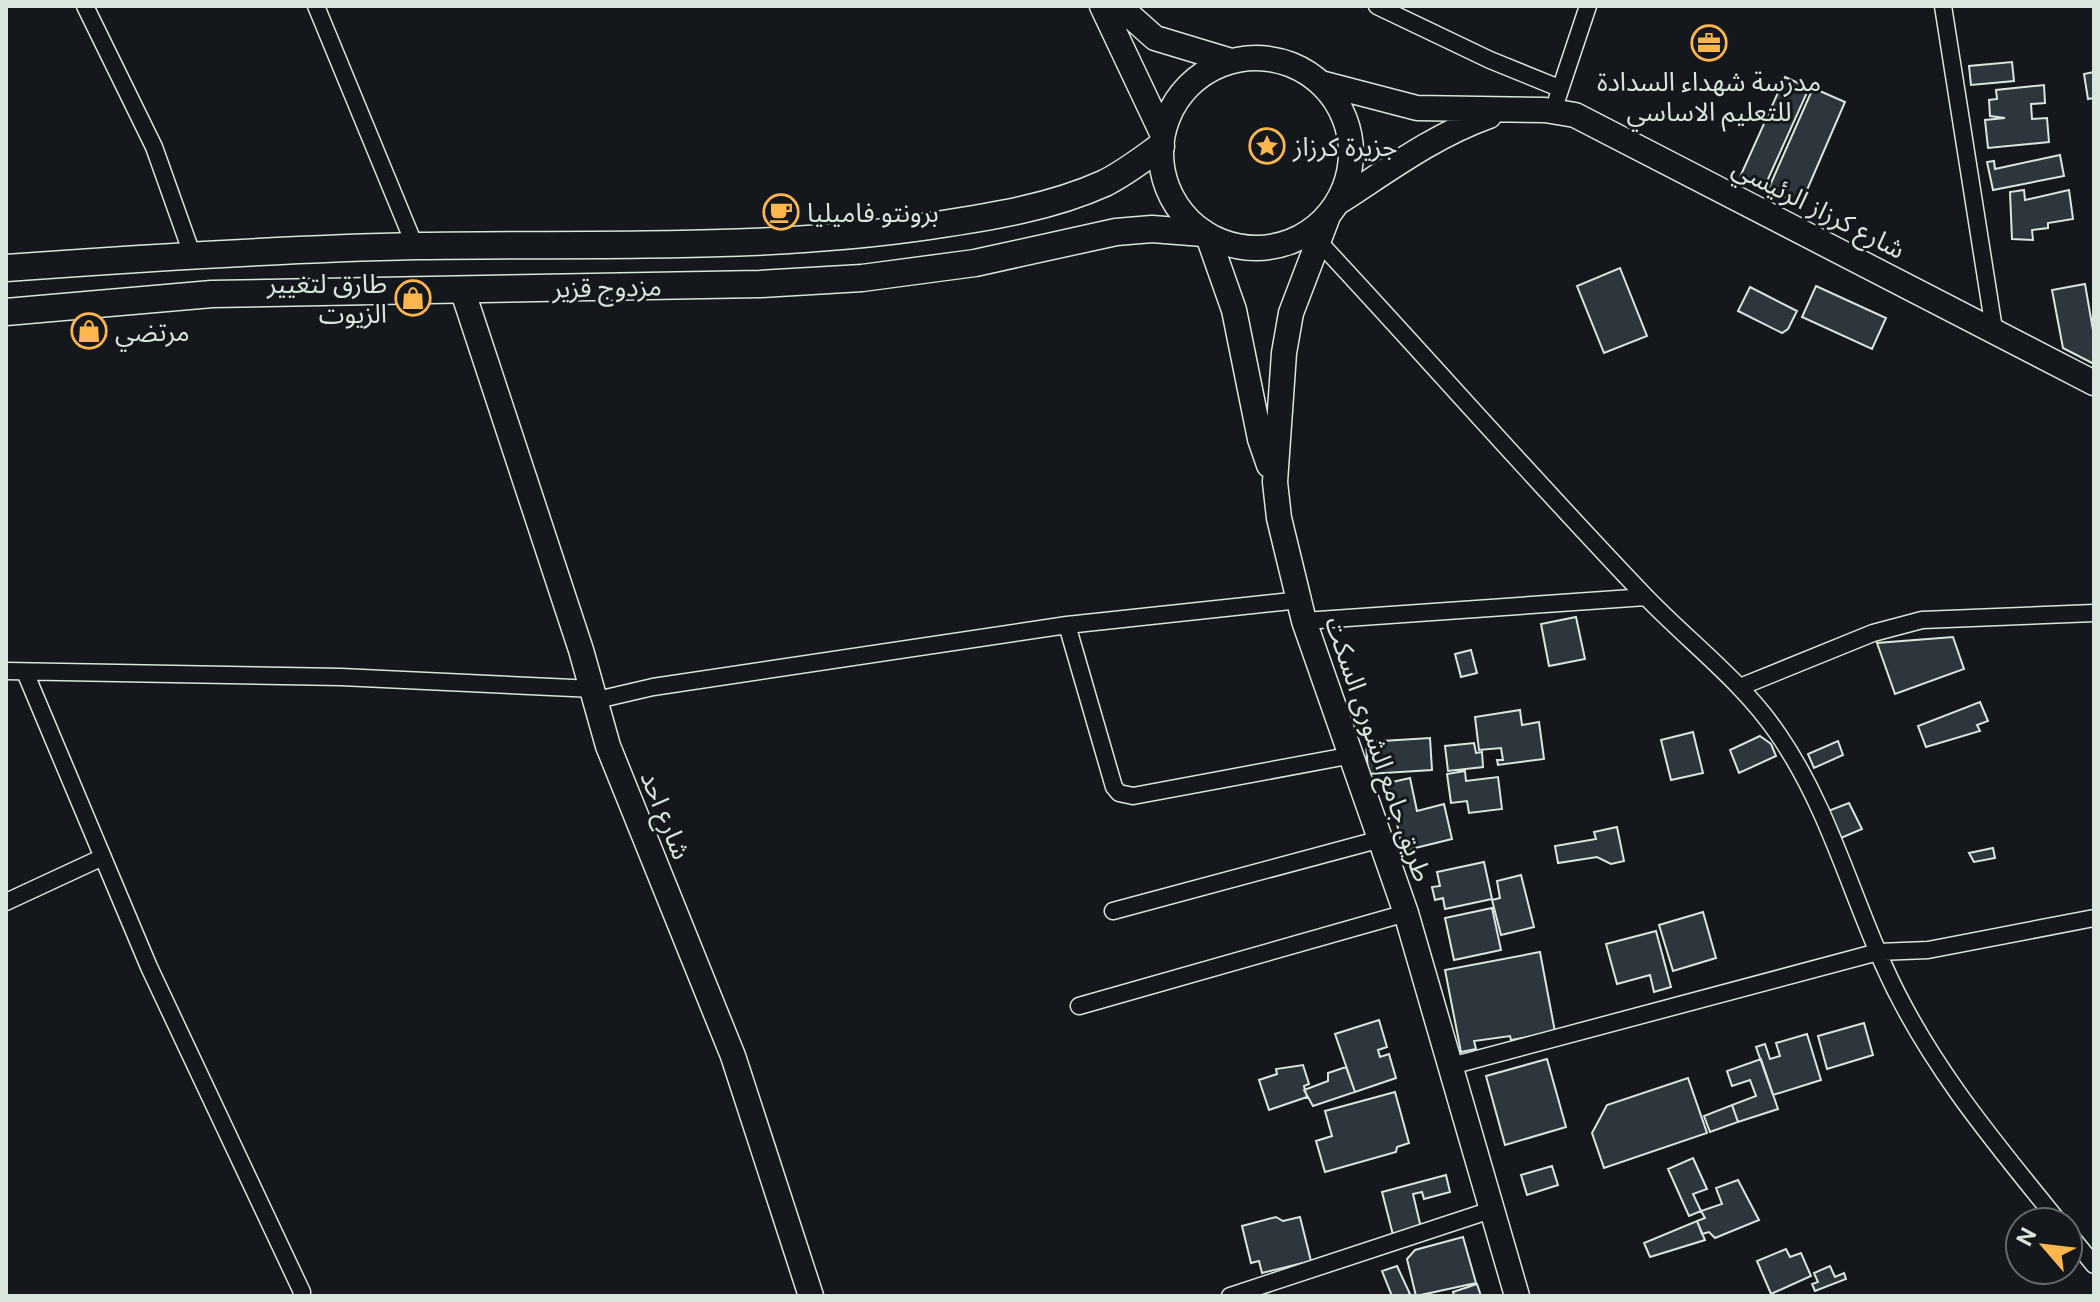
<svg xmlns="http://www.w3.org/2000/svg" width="2100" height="1302" viewBox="0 0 2100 1302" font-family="'Public Sans','Noto Sans Arabic',sans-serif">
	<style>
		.building { fill: #2c363c; stroke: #d8e6dc; stroke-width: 2 }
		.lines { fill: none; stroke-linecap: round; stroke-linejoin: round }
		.street-casing { stroke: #d8e6dc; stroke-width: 19 }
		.secondary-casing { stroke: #d8e6dc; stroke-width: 27 }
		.primary-casing { stroke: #d8e6dc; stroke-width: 29 }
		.street { stroke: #14181c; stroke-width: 16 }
		.secondary { stroke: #14181c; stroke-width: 24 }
		.primary { stroke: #14181c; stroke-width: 26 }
		.labels { text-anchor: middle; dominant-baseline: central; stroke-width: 6; stroke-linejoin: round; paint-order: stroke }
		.poi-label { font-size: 26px; fill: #d8e6dc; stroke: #14181c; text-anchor: start }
		.street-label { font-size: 26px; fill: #d8e6dc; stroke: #14181c }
	</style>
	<rect width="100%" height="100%" fill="#14181c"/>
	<path class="building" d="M2012,62L2014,81L1971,85L1969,66Z
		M2094,72V98L2088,99L2084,74Z
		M1785,77L1809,88L1764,188L1740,177Z
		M2044,85L2045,103L2031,104L2032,119L2047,118L2049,142L1988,148L1985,120L2005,118L1990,116L1989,100L1997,99L1996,90Z
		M1813,88L1845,102L1801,204L1768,190Z
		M2060,155L2064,176L1993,190L1987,162L1994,161L1995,169Z
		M2024,190L2025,200L2069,190L2073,219L2048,223V228L2032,230L2033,240L2012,239L2010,192Z
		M1620,268L1647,336L1604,353L1577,286Z
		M2085,284L2094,336V364L2063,348L2052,290Z
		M1816,286L1886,318L1872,349L1802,317Z
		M1750,287L1797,311L1788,329L1782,333L1738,311Z
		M1576,617L1585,659L1549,666L1541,624Z
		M1953,637L1964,669L1895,694L1877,643Z
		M1471,650L1477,673L1461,677L1455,654Z
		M1980,702L1988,721L1977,725L1980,731L1926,747L1918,726Z
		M1520,710L1522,725L1539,722L1544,759L1498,765L1497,760H1503L1501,748L1479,750L1475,717Z
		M1693,732L1703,773L1671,780L1661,740Z
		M1760,736L1771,744L1776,756L1739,773L1730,750Z
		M1430,738L1432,770L1368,774L1366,742Z
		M1838,741L1843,755L1814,768L1808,754Z
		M1474,743L1476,753L1482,752L1483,767L1448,771L1445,746Z
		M1465,771L1466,781L1498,777L1502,809L1469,813L1467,801L1451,803L1447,774Z
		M1410,778L1417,811L1444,804L1452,839L1403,851L1388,783Z
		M1849,803L1862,829L1841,838L1828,811Z
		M1617,827L1624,861L1611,864L1597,857L1558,863L1555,846L1596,839L1594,832Z
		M1993,848L1995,858L1974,862L1969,853Z
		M1484,862L1492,899L1445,909L1443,898L1435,900L1432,887L1440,886L1437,872Z
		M1521,875L1534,927L1501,935L1492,900L1500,898L1497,881Z
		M1492,908L1501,950L1454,960L1445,918Z
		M1703,912L1716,958L1673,971L1659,925Z
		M1656,931L1671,987L1654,992L1650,975L1617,984L1606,944Z
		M1540,952L1555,1032L1511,1040L1510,1036L1474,1041L1476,1049L1461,1052L1445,970Z
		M1379,1020L1387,1047L1378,1050L1380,1057L1389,1054L1396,1078L1355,1092L1335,1034Z
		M1864,1023L1873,1055L1827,1069L1818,1036Z
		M1807,1034L1821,1080L1773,1095L1756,1047L1765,1044L1770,1059L1780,1056L1776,1043Z
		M1547,1059L1566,1127L1505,1145L1486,1076Z
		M1761,1059L1778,1109L1738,1122L1732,1105L1756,1096L1750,1080L1732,1086L1727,1071Z
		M1303,1065L1309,1084L1304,1086L1307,1097L1269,1110L1259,1080L1277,1074L1276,1069Z
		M1346,1067L1355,1092L1313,1106L1304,1090L1328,1081V1073Z
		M1688,1078L1707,1133L1604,1168L1592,1133L1607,1105Z
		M1395,1092L1409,1143L1397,1147L1396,1152L1325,1172L1316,1141L1332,1136L1325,1111Z
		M1732,1105L1738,1122L1710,1132L1704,1116Z
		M1693,1158L1707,1189L1693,1194L1701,1211L1689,1216L1668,1169Z
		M1552,1166L1558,1185L1527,1195L1521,1175Z
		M1446,1175L1450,1192L1424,1199L1422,1192L1413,1194L1421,1228L1393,1235L1382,1192Z
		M1738,1180L1759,1220L1715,1238L1709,1232L1702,1234L1697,1221L1705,1218L1701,1211L1722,1204L1716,1188Z
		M1276,1217L1283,1221L1300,1217L1311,1261L1262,1273L1259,1261L1251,1263L1242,1226Z
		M1697,1221L1705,1240L1650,1257L1644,1243Z
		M1463,1237L1476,1283L1416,1296L1407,1259L1415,1250Z
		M1786,1249L1790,1257L1801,1253L1811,1276L1771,1294L1757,1261Z
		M1397,1266L1410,1294L1406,1296H1392L1382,1271Z
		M1830,1266L1835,1277L1844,1273L1846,1279L1815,1291L1812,1284L1818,1282L1814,1273Z
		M1477,1284L1481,1296H1454L1453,1292Z"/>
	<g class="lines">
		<defs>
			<path id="street" d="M85,6L154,147L192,254
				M316,6L415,246
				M1377,6L1490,60L1559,88
				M1943,6L1994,329
				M1557,99L1588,6
				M1320,243C1429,360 1534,480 1644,595C1689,642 1742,681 1778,734C1827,805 1849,888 1884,966C1926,1061 1994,1142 2059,1222
				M1304,621L1646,597
				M1067,625L1114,787L1119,793L1133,796L1353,755
				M6,671L341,677L594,689
				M25,672L149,967L302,1292
				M1740,687L1873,633L1922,620L2094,613
				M597,700L653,687L1067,625L1300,600
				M6,902L103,857
				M1113,911L1381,839
				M1079,1006L1406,913
				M1451,1066L1878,952L1928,950L2094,918
				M2068,1233L2094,1265
				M1230,1296L1494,1209"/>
			<path id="secondary" d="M1102,6L1162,133
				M1119,6L1155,38L1231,61
				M1161 153a95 95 0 1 1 190 0a95 95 0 1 1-190 0Z
				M1321,83L1417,108L1545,110L1575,115L2094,383
				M1337,203C1387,171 1433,136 1489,116
				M1328,216L1291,313L1284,353L1275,482L1279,518L1304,621L1406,913L1517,1296
				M1208,236L1234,310L1260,439L1269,465
				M462,289L581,650L608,746L733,1056L811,1296"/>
			<path id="primary" d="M6,268C143,258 279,249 417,246C588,243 760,251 930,226C989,217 1050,208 1105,183C1125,173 1143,159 1161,146
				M6,312L212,294L760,284L862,278L975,263L1116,232L1152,229L1203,233"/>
		</defs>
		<use href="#street" class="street-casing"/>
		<use href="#secondary" class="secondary-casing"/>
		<use href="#primary" class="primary-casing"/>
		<use href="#street" class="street"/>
		<use href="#secondary" class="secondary"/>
		<use href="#primary" class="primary"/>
	</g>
	<defs>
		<symbol id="office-ring" viewBox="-11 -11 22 22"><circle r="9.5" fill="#14181c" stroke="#ffb74d" stroke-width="1.5"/><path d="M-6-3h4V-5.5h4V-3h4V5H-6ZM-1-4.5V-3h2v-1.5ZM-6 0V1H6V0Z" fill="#ffb74d"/></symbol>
		<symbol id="sight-ring" viewBox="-11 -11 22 22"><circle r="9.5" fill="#14181c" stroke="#ffb74d" stroke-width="1.5"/><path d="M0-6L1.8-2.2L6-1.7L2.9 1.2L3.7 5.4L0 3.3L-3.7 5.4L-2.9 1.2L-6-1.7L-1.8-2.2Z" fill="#ffb74d"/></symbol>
		<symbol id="cafe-ring" viewBox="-11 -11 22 22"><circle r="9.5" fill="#14181c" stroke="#ffb74d" stroke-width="1.5"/><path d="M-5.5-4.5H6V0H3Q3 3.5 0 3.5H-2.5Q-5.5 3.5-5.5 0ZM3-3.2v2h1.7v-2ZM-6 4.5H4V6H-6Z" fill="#ffb74d"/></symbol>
		<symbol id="shop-ring" viewBox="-11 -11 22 22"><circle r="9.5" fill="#14181c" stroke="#ffb74d" stroke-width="1.5"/><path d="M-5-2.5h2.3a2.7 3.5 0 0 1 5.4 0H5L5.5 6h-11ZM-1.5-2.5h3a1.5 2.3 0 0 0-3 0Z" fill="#ffb74d"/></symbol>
	</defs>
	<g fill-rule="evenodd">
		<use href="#office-ring" x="1689" y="23" width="40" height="40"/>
		<use href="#sight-ring" x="1247" y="126" width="40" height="40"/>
		<use href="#cafe-ring" x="761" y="192" width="40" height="40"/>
		<use href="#shop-ring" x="393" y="278" width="40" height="40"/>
		<use href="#shop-ring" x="69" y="311" width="40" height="40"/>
	</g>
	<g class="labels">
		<g class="poi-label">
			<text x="1709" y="81" text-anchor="middle">مدرسة شهداء السدادة<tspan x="1709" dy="30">للتعليم الاساسي</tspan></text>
			<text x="1293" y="146">جزيرة كرزاز</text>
			<text x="807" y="212">برونتو فاميليا</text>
			<text x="387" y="283" text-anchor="end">طارق لتغيير<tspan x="387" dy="30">الزيوت</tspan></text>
			<text x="115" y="331">مرتضي</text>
		</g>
		<g class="street-label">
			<text transform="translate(1819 208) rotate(27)">شارع كرزاز الرئيسي</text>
			<text transform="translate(607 287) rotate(-1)">مزدوج قزير</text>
			<text transform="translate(1379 749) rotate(71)">طريق جامع الشورى السكت</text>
			<text transform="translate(666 815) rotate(68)">شارع احد</text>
		</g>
	</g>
	<rect width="2100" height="1302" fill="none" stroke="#d8e6dc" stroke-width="16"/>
	<g transform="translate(2044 1246) rotate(298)"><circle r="38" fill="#14181c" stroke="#626a69" stroke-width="2"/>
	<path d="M0-6L14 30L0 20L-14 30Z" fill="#ffb74d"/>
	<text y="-12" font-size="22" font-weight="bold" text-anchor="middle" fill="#d8e6dc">N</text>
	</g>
</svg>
